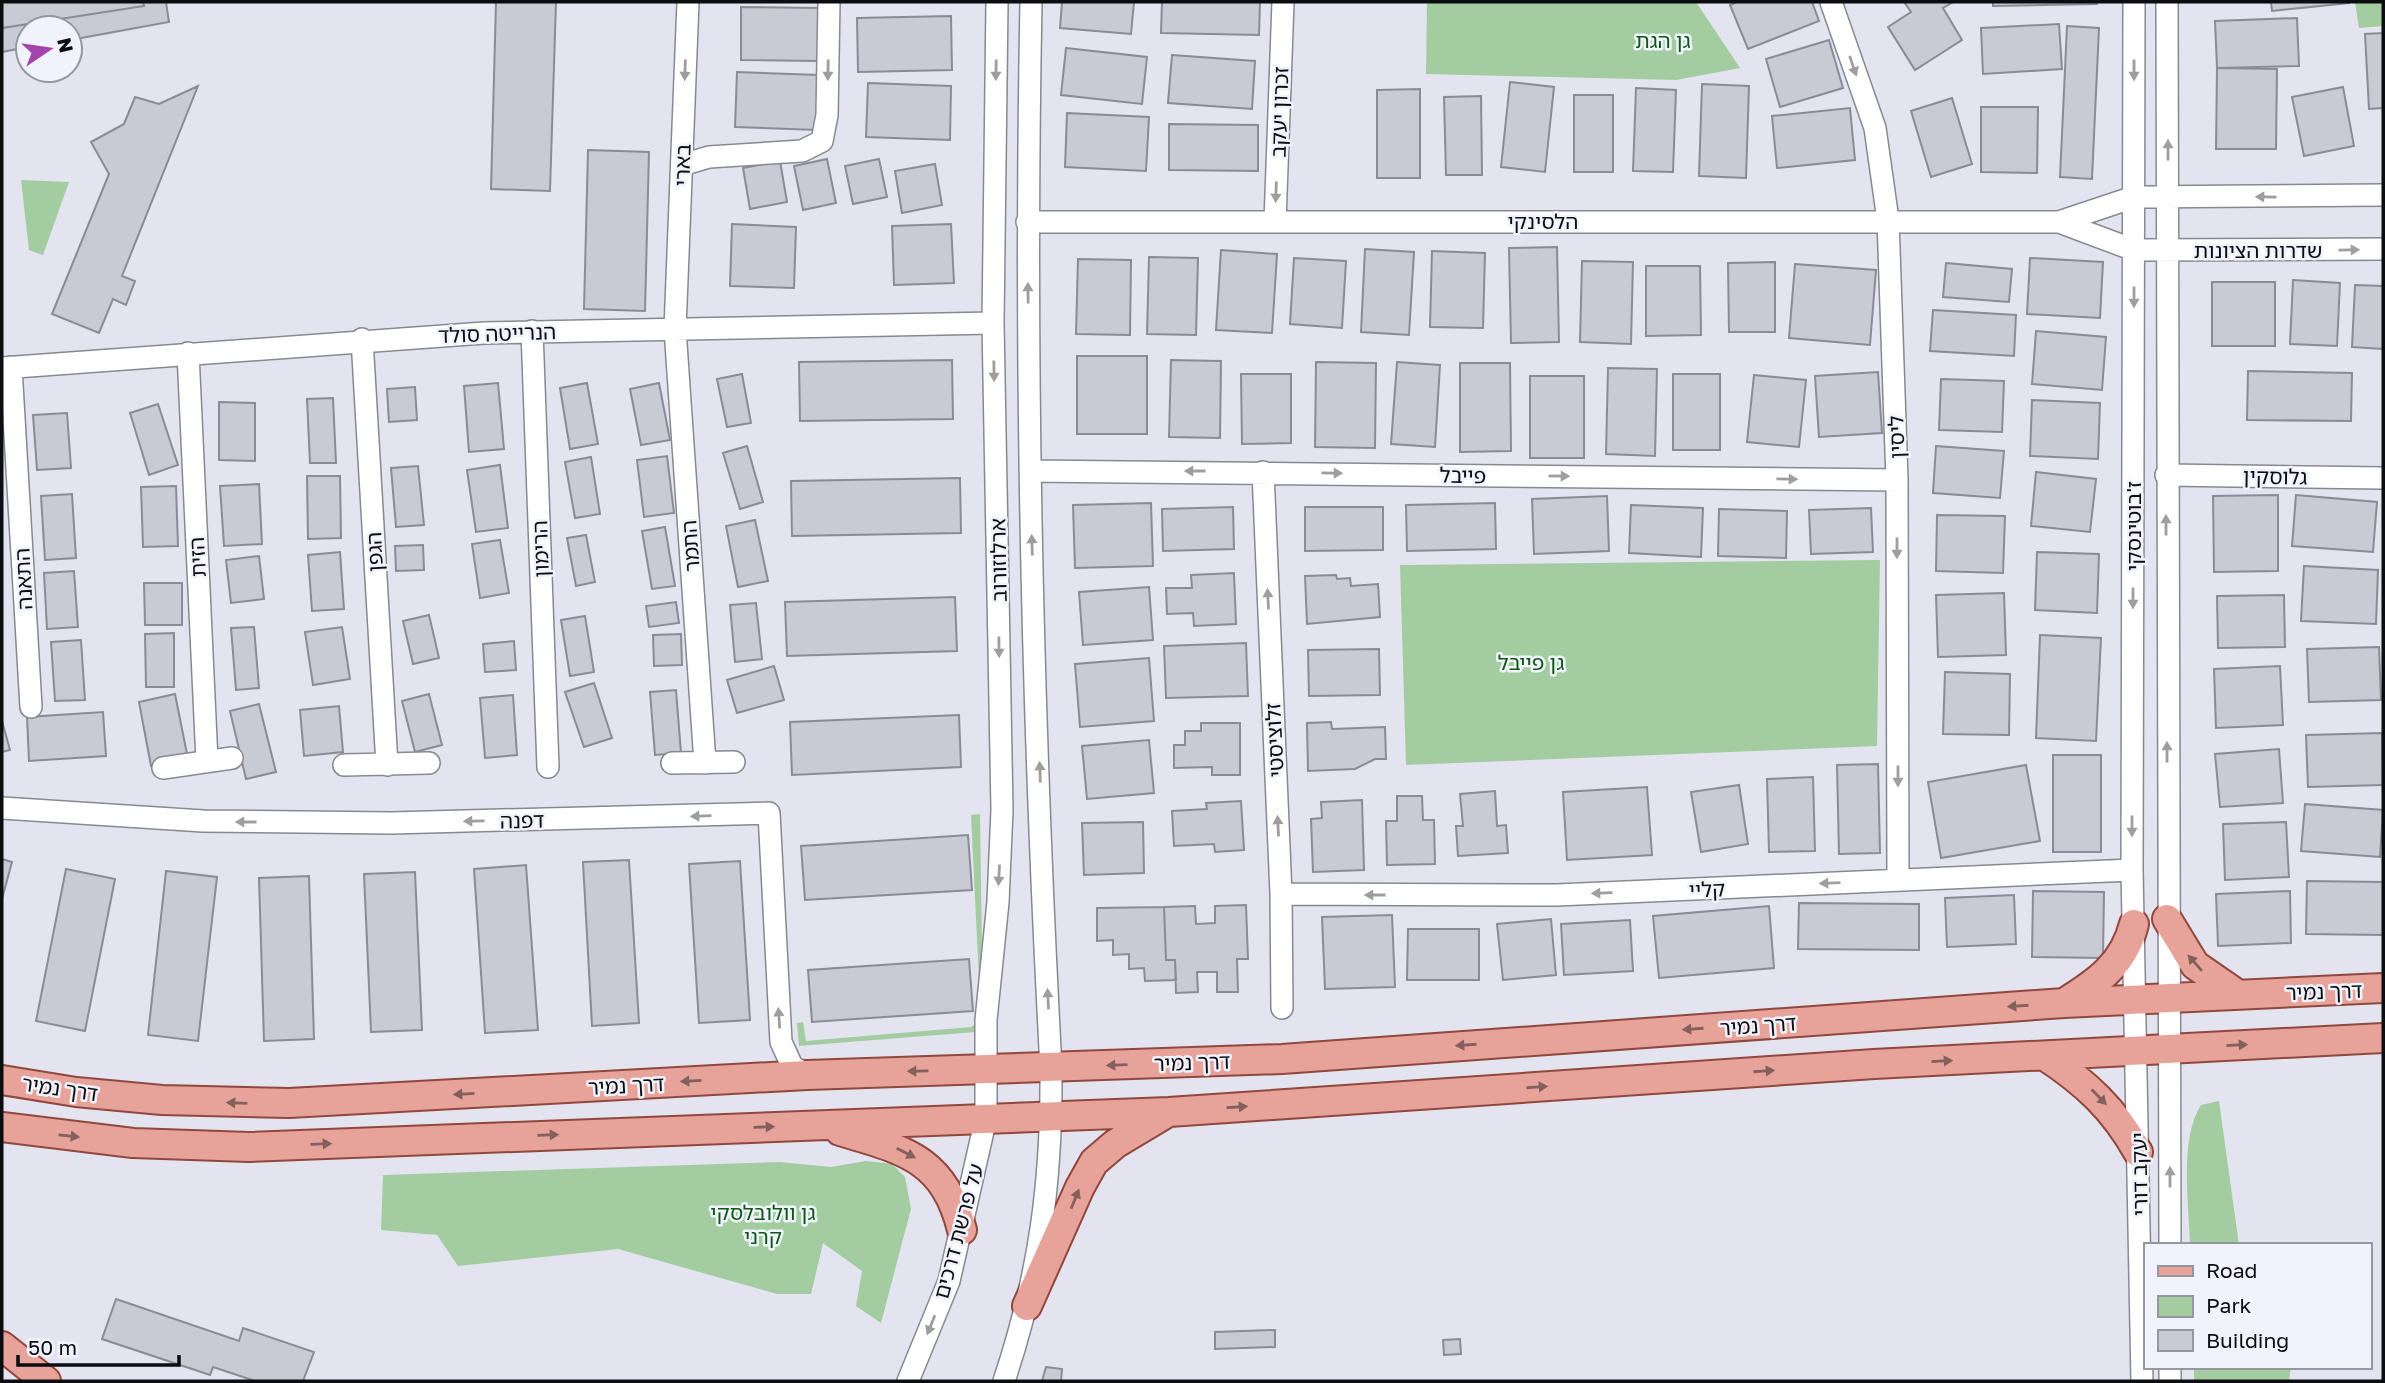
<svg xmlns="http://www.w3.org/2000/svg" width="2385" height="1383" viewBox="0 0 2385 1383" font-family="'Golos Text','Noto Sans Hebrew',sans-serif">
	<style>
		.green { fill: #a3cda1 }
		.building { fill: #c8cad4; stroke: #8a8b95; stroke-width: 2 }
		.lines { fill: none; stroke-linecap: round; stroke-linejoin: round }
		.minor-casing { stroke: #878992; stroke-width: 24 }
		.major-casing { stroke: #90473e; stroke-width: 32 }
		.minor { stroke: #fff; stroke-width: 21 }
		.major { stroke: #e7a39a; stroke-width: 28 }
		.oneway { fill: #9e9e9f }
		.oneway2 { fill: #84605c }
		.labels { text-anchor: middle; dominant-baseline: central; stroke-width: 5; stroke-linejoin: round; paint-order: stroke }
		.park-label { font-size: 21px; fill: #0d5914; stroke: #f0f2fc }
		.street-label { font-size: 21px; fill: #0c0d10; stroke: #f0f2fc }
	</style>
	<rect width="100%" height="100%" fill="#e3e4ef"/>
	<path class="green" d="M1427,2H1696L1740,68L1676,80L1426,74Z
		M2355,2H2383V26L2359,28Z
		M21,180L69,182L43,255L29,250Z
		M1880,560L1877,746L1406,765L1400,565Z
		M980,814L983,1021L975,1032L799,1046L797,1023L803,1022L806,1041L971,1027L981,1021L971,815Z
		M2219,1101L2239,1245H2190C2189,1205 2179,1139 2201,1105Z
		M866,1161L892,1164L905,1177L911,1209L881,1323L856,1306L862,1271L823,1243L811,1294H777L618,1249L458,1266L437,1235L381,1230L383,1175L780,1162L831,1167Z
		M2194,1367H2291L2289,1381H2194Z"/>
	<path class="building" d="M2,2H166L169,22L70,40V28H28V47L2,52Z
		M2,2H143L144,6L2,28Z
		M496,2H556L550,191L491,189Z
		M1062,2H1134L1131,34L1060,28Z
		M1162,2H1260L1259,35L1161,33Z
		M1737,2H1812L1819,21L1748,49L1730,5Z
		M1904,2H1953L1943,8L1962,40L1915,70L1888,27L1911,12Z
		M1993,2H2097V4L1993,6Z
		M2271,2H2349V3L2272,11Z
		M741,7L822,8L821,61L741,60Z
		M951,16L952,70L858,72L857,18Z
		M2297,18L2299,66L2217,68L2215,21Z
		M2059,24L2062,69L1983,74L1981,28Z
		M2067,26L2099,28L2092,179L2060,177Z
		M2383,33V108L2369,109L2365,34Z
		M1829,40L1843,88L1780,107L1766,59Z
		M1066,48L1147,57L1142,104L1061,95Z
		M1172,55L1255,61L1252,109L1168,103Z
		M2217,68L2277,69L2276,149H2216Z
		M737,72L819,75L817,130L735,127Z
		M1510,82L1554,87L1545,172L1501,167Z
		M868,83L951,86L950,140L866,137Z
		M1702,84L1749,86L1746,178L1699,176Z
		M198,86L122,276L135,281L126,305L113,299L99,333L52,314L109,174L91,142L124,124L135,97L159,104Z
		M2343,87L2354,146L2304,156L2292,97Z
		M1636,88L1676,90L1673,172L1633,171Z
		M1420,89V178H1377V90Z
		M1574,95H1613V172H1574Z
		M1481,96L1482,175H1446L1444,97Z
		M1952,98L1972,164L1931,177L1911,111Z
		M1981,107H2038L2037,173L1981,172Z
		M1850,108L1855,160L1777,168L1772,116Z
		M1067,113L1149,117L1146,171L1065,167Z
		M1169,124L1258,125V171L1169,170Z
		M588,150L649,152L645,311L584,309Z
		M827,159L836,203L803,210L794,166Z
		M879,159L887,197L853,204L845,166Z
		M780,161L787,202L750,209L743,168Z
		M935,164L942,205L902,213L895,171Z
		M732,224L796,227L794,288L730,286Z
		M951,224L954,283L894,285L892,226Z
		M1557,247L1559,342L1511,343L1509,248Z
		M1365,249L1414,252L1409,335L1361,332Z
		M1221,250L1277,254L1272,333L1216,330Z
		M1432,251L1485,253L1483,328L1430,327Z
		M1149,257L1198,258L1196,335L1147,334Z
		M1294,258L1346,261L1342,328L1290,324Z
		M2030,258L2103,262L2100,318L2027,314Z
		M1078,259L1131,260L1130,335L1076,334Z
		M1582,261L1633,262L1631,344L1580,342Z
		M1775,262V332H1729L1728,263Z
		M1946,263L2012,269L2009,302L1943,297Z
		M1795,264L1876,270L1870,345L1789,338Z
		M1646,266H1700L1701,335L1646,336Z
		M2293,280L2340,283L2337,346L2290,344Z
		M2212,282H2275V346H2212Z
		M2355,285L2383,286V349L2352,347Z
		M1933,310L2016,315L2014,356L1930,351Z
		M2036,331L2106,337L2102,390L2032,384Z
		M1077,356H1147V434H1077Z
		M952,360L953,419L800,421L799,362Z
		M1171,360L1221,361L1220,438L1169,437Z
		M1316,362L1376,363L1375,448L1315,447Z
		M1397,362L1440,365L1435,447L1391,444Z
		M1460,363H1510L1511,451L1460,452Z
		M1608,368L1657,369L1655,456L1606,454Z
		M2248,371L2352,373L2351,421L2247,420Z
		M1878,372L1882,433L1819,437L1815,376Z
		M742,374L751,423L727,427L717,379Z
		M1241,374H1291V443L1242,444Z
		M1673,374H1720V450H1673Z
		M1754,375L1806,380L1799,447L1747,442Z
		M1530,376H1584V458H1530Z
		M1941,379L2004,381L2002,432L1939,430Z
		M498,383L504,449L469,452L464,386Z
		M587,383L598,444L570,449L560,388Z
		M659,383L670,440L641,445L630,389Z
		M415,387L417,420L389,422L387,389Z
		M333,398L336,463H310L307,399Z
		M2032,400L2100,403L2098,459L2030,456Z
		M219,402L255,403V461L219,460Z
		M158,404L178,465L149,475L130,413Z
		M67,413L71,468L37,470L33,415Z
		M747,446L763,502L740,509L723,453Z
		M1936,446L2004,451L2000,498L1933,493Z
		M667,456L674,513L644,517L637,460Z
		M591,457L600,514L575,518L565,462Z
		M500,465L508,528L476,532L467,470Z
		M418,466L424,525L396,527L391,468Z
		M2036,472L2096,479L2090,532L2031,526Z
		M307,476H340L341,538L308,539Z
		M960,478L961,533L792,536L791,481Z
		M259,484L262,544L224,546L220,486Z
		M176,486L178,546L143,547L141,487Z
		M72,494L76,558L45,560L41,496Z
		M2278,495V571L2214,572L2213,496Z
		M2296,495L2377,502L2373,552L2292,546Z
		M1607,496L1609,551L1534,554L1532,499Z
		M1151,503L1153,566L1075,568L1073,505Z
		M1495,503L1496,549L1407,551L1406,505Z
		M1631,505L1703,508L1701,557L1629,553Z
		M1233,507L1234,549L1163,551L1162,509Z
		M1305,507H1383V550L1305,551Z
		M1871,508L1873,552L1811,554L1809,510Z
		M1719,509L1787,511L1786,558L1718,556Z
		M1937,515L2005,516L2003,573L1936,571Z
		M755,520L768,581L738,587L726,526Z
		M665,527L675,586L652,589L642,531Z
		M586,535L595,582L576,586L567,538Z
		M500,540L509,593L480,598L472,544Z
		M423,545L424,570L396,571L395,546Z
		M340,552L344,609L312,611L308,555Z
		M2037,552L2099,554L2097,613L2035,610Z
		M259,556L264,599L231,603L226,560Z
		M2304,566L2378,570L2376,624L2301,621Z
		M74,571L78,627L47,629L44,573Z
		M1234,573L1236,624L1194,626L1193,613L1167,614L1166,588H1192L1191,575Z
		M1336,575L1337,579L1350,578L1351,586L1378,584L1380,617L1307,624L1305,576Z
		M144,583H182V625H145Z
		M1149,587L1153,640L1083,645L1079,592Z
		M2004,593L2006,655L1938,657L1936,595Z
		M2284,595L2285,647L2218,648L2217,596Z
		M955,597L957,651L787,656L785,602Z
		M676,602L679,623L649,627L646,606Z
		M756,603L762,659L735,662L730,605Z
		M429,615L439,658L413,664L403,621Z
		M585,616L594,672L570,676L561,620Z
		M254,627L259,688L236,690L231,628Z
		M342,627L350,679L313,685L305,632Z
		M174,633V687H146L145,634Z
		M681,634L682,665L654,666L653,635Z
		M2040,635L2101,638L2096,741L2036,738Z
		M81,640L85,700L55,701L51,642Z
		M514,641L516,670L485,672L483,644Z
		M1246,643L1248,696L1166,698L1164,646Z
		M2379,647L2381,700L2309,702L2307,649Z
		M1379,649L1380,695L1309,696L1308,650Z
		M1149,658L1154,721L1080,727L1075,664Z
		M774,666L784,700L737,713L727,680Z
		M2280,666L2283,725L2216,728L2214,669Z
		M1945,672L2010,674L2009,735L1943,734Z
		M594,683L612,738L584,747L565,692Z
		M676,690L681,753L655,755L650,692Z
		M175,694L188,759L151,766L139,702Z
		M429,694L442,745L415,752L402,701Z
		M513,695L517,755L485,758L480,698Z
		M259,704L276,772L246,779L230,711Z
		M339,706L343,752L304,756L300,710Z
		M103,712L106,756L29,761L27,717Z
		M959,715L961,767L792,775L790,722Z
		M2,721L10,750L2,752Z
		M1331,722L1332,729L1385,727L1386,759H1375L1355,769L1308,771L1307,723Z
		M1201,723H1240V775H1212V767L1174,768V745H1185V731H1201Z
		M2382,733L2383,785L2308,787L2306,735Z
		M1149,740L1154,793L1087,799L1082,746Z
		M2279,749L2283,803L2220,807L2215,754Z
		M2053,755H2101V852H2053Z
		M1878,764L1880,853L1839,854L1837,765Z
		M2026,765L2040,841L1941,858L1928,782Z
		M1813,777L1815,851L1769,852L1767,779Z
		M1739,785L1748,844L1701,852L1691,792Z
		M1647,787L1652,855L1567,860L1563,792Z
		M1495,791L1497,826L1506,825L1508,853L1458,856L1456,826H1463L1460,794Z
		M1397,796H1422L1423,820H1434L1435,864L1387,865L1386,821H1397Z
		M1362,800L1364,870L1313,872L1311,819L1322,818L1321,802Z
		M1241,801L1244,850L1215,852L1214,844L1174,846L1172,811L1207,809L1206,803Z
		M2305,804L2383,810L2380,857L2301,851Z
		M1143,822L1144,873L1084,875L1082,823Z
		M2286,822L2289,877L2225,880L2223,824Z
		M968,835L972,890L805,900L801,846Z
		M2,859L12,862L2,899Z
		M629,860L639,1023L592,1026L583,862Z
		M740,861L750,1020L699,1023L689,864Z
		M526,865L538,1030L485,1033L474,869Z
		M66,869L115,879L85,1031L36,1021Z
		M166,871L217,877L198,1041L148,1035Z
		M415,872L422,1030L371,1032L364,874Z
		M309,876L314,1039L264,1041L259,878Z
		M2307,881L2383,882V935L2306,934Z
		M2033,891L2104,892L2103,958L2032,957Z
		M2290,891L2291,943L2218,946L2216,894Z
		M2014,895L2016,944L1947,947L1945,898Z
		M1799,903L1919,904V950L1798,949Z
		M1246,905L1248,959H1237L1238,992H1217V972H1197L1198,992L1176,993L1175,960H1166L1164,907L1195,906L1196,924L1215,923V906Z
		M1769,906L1774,968L1659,978L1653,916Z
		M1164,907L1166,960H1175L1176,980L1145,981L1144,968L1129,969V954L1113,955V940L1097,941V908Z
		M1392,915L1395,987L1325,989L1322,917Z
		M1551,919L1556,975L1503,980L1497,924Z
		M1630,920L1633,971L1564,975L1561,924Z
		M1408,929H1479V980H1407Z
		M969,959L973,1011L812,1022L808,970Z
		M116,1299L239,1341L243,1328L314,1352L303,1381H255L213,1367L210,1375L102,1339Z
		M1275,1330V1347L1215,1349V1332Z
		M1460,1339L1461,1354L1444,1355L1443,1340Z
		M1046,1367L1062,1369L1061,1381H1042Z"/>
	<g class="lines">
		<defs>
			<path id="minor" d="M688,2L675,329L705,763
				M1831,2L1875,128L1888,220L1897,480L1898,880
				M2134,2L2132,870L2142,1381
				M2167,2L2170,1245
				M682,165L709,157L802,151L822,141L827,115L829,2
				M1027,222H2059L2134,197L2383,195
				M1275,222L1283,2
				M2059,222L2134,250L2383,249
				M532,331L548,767
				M362,339L387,765
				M188,353L207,761
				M11,367L31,707
				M2,368L484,333L993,323
				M1030,471L1897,480
				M1263,472L1281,894L1282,1008
				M2166,475L2383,478
				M672,763L734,762
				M344,765L429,763
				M163,768L232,758
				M2,808L203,821L392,823L769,813L781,1042L792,1066L807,1075
				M1281,894L1557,895L2132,870
				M2170,1367V1381
				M908,1381L949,1281L986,1118V1020L998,902L1002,810L993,323L997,2
				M1004,1381C1040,1273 1052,1181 1051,1068C1032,713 1024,357 1031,2"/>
			<path id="major" d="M2167,919L2195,965L2237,994
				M2064,1003C2098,982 2124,964 2134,924
				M2045,1056C2086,1083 2114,1109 2138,1152
				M2,1080L76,1092L162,1100L289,1103L807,1075L1282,1059L2064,1003L2383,988
				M2,1127L133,1143L249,1147L1169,1112L1874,1064L2383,1038
				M840,1131C904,1150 944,1158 962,1230
				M1027,1306L1080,1187L1094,1162L1115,1144L1165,1114
				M2,1346L46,1381"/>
		</defs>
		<use href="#minor" class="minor-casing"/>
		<use href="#major" class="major-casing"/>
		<use href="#minor" class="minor"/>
		<use href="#major" class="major"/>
	</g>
	<defs><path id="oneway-solid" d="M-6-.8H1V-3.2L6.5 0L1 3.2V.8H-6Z" transform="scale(1.75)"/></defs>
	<g class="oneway">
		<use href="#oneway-solid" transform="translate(1853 66) rotate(71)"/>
		<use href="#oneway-solid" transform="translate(685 70) rotate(92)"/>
		<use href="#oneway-solid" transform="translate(828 70) rotate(91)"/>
		<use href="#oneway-solid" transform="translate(996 70) rotate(91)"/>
		<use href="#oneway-solid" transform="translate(2134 70) rotate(90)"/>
		<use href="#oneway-solid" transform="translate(2168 150) rotate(-90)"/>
		<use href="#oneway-solid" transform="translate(1276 192) rotate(92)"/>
		<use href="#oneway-solid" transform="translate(2266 197) rotate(-179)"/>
		<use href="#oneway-solid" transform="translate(2349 250) rotate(-1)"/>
		<use href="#oneway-solid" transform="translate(1028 293) rotate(-91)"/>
		<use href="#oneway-solid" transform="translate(2134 297) rotate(90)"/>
		<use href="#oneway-solid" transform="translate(994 371) rotate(89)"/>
		<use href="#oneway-solid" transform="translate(1195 471) rotate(-180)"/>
		<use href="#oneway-solid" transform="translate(1332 473) rotate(1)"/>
		<use href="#oneway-solid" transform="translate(1559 476) rotate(1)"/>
		<use href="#oneway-solid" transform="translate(1787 479) rotate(1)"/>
		<use href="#oneway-solid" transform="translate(2166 525) rotate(-90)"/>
		<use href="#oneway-solid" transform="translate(1032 545) rotate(-92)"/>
		<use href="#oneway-solid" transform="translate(1897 548) rotate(90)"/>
		<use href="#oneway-solid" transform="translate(2133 598) rotate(90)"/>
		<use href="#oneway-solid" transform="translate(1268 599) rotate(-93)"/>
		<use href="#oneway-solid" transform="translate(999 647) rotate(89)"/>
		<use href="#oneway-solid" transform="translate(2167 752) rotate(-90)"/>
		<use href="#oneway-solid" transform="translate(1040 772) rotate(-92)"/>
		<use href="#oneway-solid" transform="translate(1898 776) rotate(90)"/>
		<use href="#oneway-solid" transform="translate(701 816) rotate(178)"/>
		<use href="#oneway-solid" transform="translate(474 821) rotate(179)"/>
		<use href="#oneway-solid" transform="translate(246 822) rotate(-180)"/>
		<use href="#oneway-solid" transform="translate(1278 826) rotate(-93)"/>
		<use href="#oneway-solid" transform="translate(2132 826) rotate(90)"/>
		<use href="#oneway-solid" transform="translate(999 875) rotate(93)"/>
		<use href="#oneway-solid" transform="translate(1830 883) rotate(178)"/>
		<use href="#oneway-solid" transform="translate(1602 893) rotate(178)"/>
		<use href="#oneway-solid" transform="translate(1375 895) rotate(180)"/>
		<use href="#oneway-solid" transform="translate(1048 999) rotate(-93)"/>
		<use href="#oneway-solid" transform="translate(779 1018) rotate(-94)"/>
		<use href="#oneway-solid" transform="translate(2170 1177) rotate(-90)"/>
		<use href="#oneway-solid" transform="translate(931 1325) rotate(112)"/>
	</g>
	<g class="oneway2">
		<use href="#oneway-solid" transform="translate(2195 963) rotate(-131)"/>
		<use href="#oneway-solid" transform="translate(2018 1006) rotate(176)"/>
		<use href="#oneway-solid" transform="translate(1693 1029) rotate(176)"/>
		<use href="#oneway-solid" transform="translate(1466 1045) rotate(176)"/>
		<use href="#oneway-solid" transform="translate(2237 1045) rotate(-3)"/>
		<use href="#oneway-solid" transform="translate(1942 1061) rotate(-3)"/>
		<use href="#oneway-solid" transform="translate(1117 1065) rotate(178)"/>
		<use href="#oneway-solid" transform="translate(918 1071) rotate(179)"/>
		<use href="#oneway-solid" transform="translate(1764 1071) rotate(-4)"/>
		<use href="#oneway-solid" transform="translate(691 1081) rotate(177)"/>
		<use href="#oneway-solid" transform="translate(1537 1087) rotate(-4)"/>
		<use href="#oneway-solid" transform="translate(464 1094) rotate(177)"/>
		<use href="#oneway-solid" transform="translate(2099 1097) rotate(46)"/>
		<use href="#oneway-solid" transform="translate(237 1103) rotate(-178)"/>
		<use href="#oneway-solid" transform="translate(1237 1107) rotate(-4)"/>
		<use href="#oneway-solid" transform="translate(764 1127) rotate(-2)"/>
		<use href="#oneway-solid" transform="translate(548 1135) rotate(-2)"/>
		<use href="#oneway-solid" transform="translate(69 1136) rotate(6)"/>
		<use href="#oneway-solid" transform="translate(321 1144) rotate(-2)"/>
		<use href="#oneway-solid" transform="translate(906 1153) rotate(27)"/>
		<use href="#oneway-solid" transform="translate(1075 1199) rotate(-68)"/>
	</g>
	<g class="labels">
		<g class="park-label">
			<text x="1663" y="40">גן הגת</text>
			<text x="1531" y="662">גן פייבל</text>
			<text x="763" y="1212">גן וולובלסקי<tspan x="763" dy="24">קרני</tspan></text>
		</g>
		<g class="street-label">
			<text transform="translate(1279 112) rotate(-88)">זכרון יעקב</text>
			<text transform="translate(682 165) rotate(-88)">בארי</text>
			<text x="1543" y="221">הלסינקי</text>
			<text x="2258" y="250">שדרות הציונות</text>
			<text transform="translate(497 333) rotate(-2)">הנרייטה סולד</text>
			<text transform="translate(1896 437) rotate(-92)">ליסין</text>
			<text transform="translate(1463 475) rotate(1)">פייבל</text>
			<text transform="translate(2275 476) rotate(1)">גלוסקין</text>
			<text transform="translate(2133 526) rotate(-90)">ז'בוטינסקי</text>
			<text transform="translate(690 546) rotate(-94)">התמר</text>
			<text transform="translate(540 549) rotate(-92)">הרימון</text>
			<text transform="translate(374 552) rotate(-93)">הגפן</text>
			<text transform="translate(197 557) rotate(-93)">הזית</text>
			<text transform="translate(998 560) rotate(-91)">ארלוזורוב</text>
			<text transform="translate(23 579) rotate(-93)">התאנה</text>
			<text transform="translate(1274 740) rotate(-93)">זלוציסטי</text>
			<text transform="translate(522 820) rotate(-1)">דפנה</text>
			<text transform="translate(1707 889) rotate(-2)">קליי</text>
			<text transform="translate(2324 991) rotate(-2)">דרך נמיר</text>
			<text transform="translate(1758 1025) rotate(-4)">דרך נמיר</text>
			<text transform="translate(1192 1062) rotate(-2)">דרך נמיר</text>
			<text transform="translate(626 1085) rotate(-3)">דרך נמיר</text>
			<text transform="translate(60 1088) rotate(8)">דרך נמיר</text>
			<text transform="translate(2139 1174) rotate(-91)">יעקב דורי</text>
			<text transform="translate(958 1231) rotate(-75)">על פרשת דרכים</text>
		</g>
	</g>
	<rect width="2385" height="1383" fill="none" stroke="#0c0d10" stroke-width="7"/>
	<rect x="2144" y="1243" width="228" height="126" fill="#f0f2fc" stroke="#95969e" stroke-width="2"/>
	<rect x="2158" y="1266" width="35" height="10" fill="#e7a39a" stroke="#95969e" stroke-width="2"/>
	<text x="2206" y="1278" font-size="21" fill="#0c0d10">Road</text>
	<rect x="2158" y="1296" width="35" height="21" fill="#a3cda1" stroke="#95969e" stroke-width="2"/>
	<text x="2206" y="1313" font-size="21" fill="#0c0d10">Park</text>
	<rect x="2158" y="1330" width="35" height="21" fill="#c8cad4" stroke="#95969e" stroke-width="2"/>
	<text x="2206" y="1348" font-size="21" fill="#0c0d10">Building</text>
	<g transform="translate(49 49) rotate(77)"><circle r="33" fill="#f0f2fc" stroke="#95969e" stroke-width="2"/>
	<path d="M0-5L12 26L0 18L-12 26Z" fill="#a344ad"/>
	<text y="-10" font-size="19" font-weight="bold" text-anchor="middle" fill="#0c0d10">N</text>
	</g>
	<path d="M18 1355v10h161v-10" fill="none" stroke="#0c0d10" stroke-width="3.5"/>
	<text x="28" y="1355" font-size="21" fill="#0c0d10" stroke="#f0f2fc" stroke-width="5" paint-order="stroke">50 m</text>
</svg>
